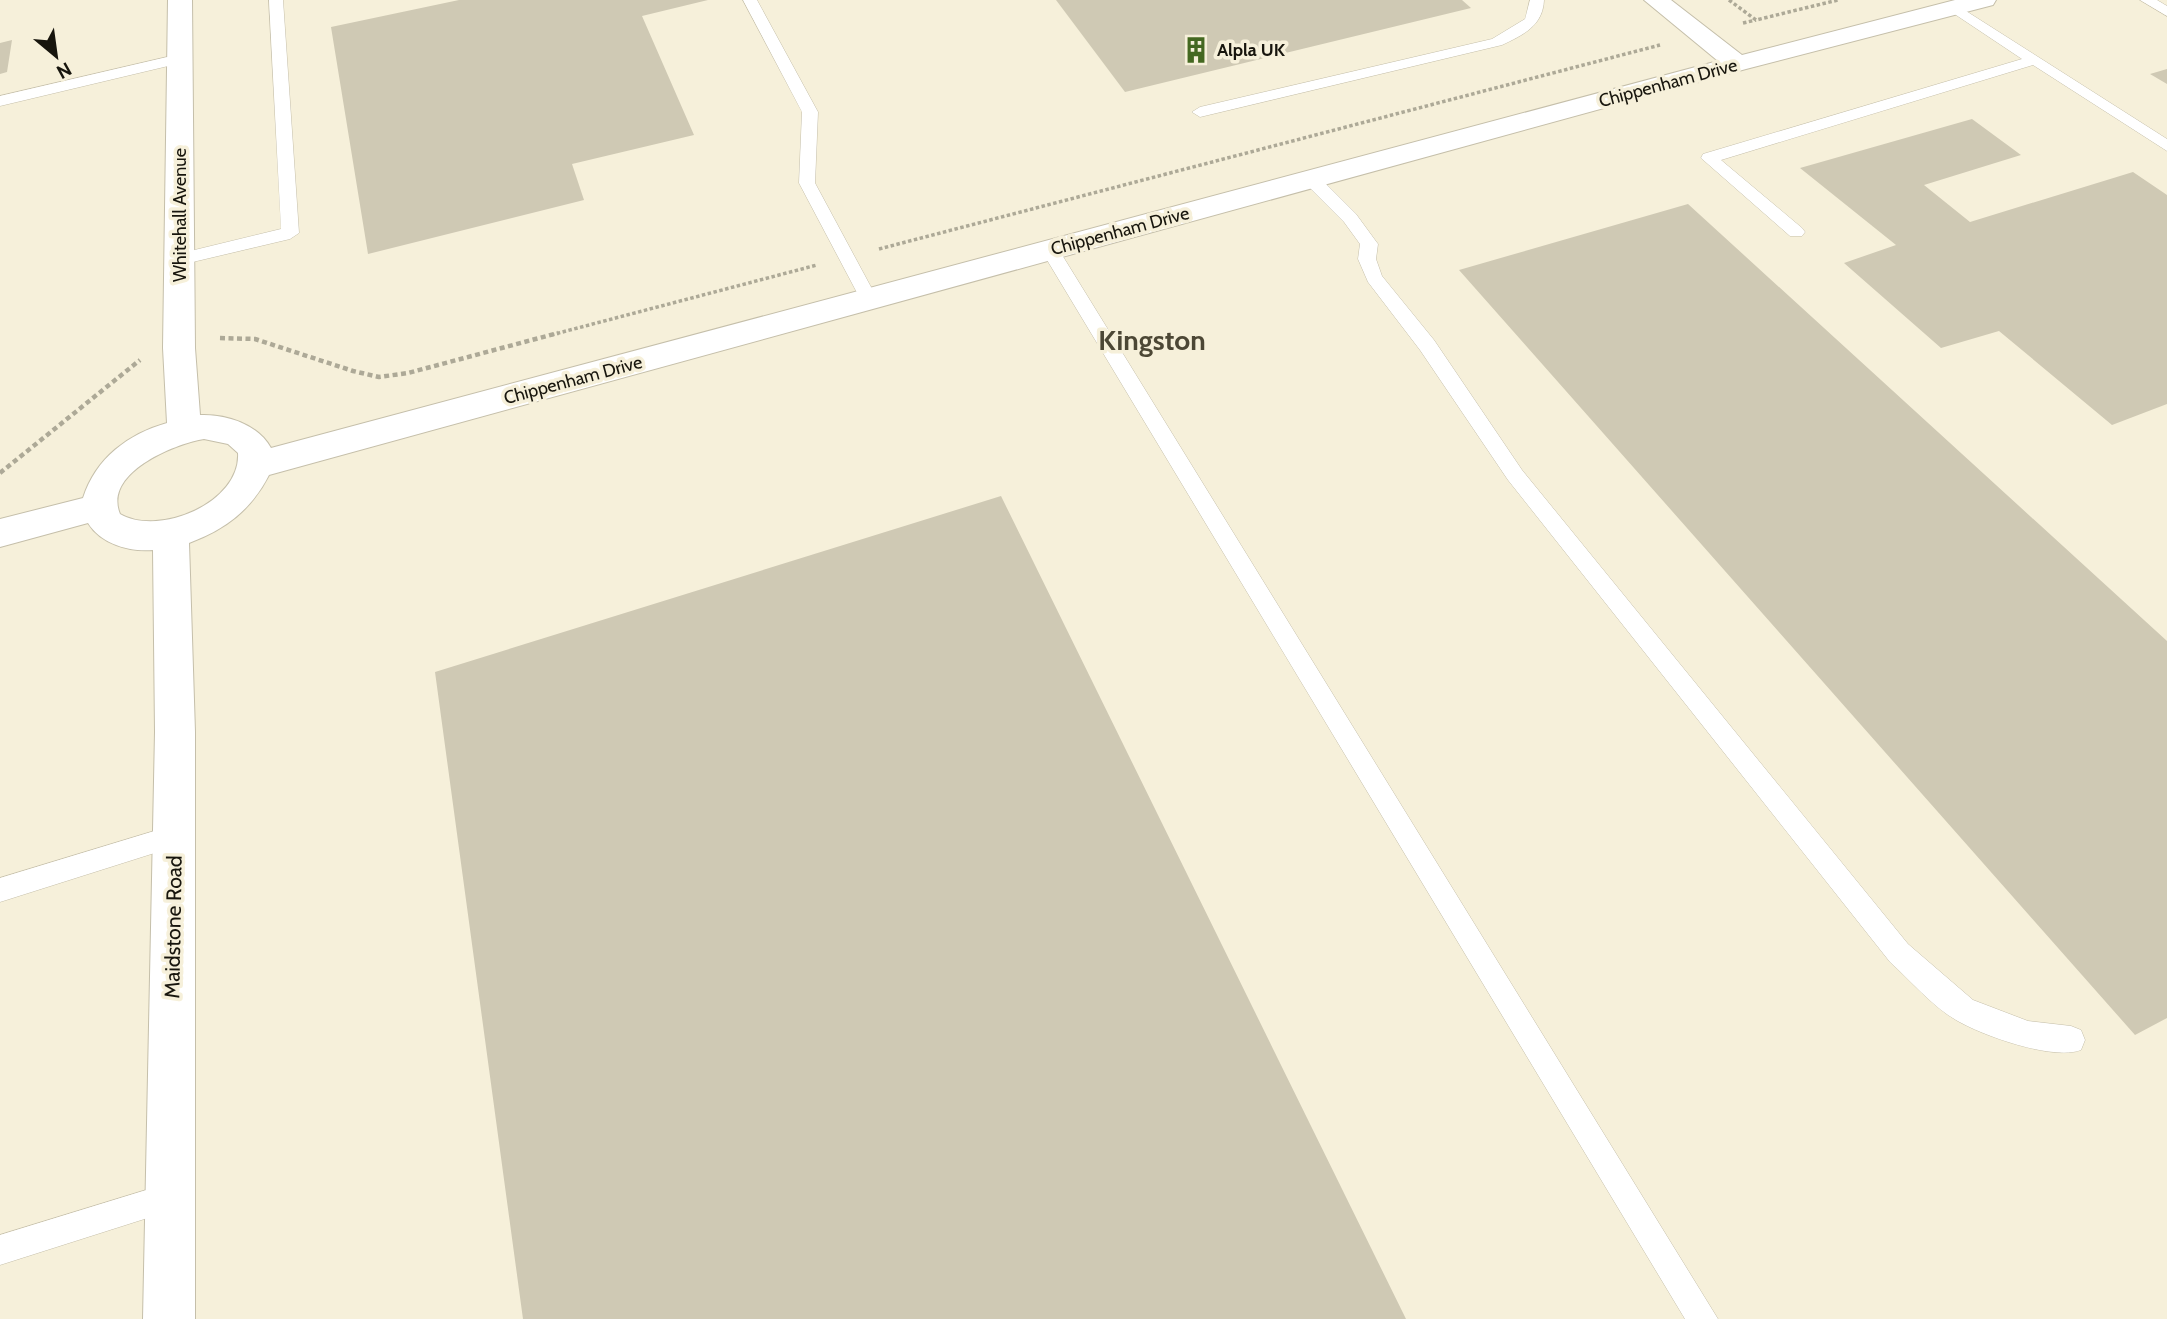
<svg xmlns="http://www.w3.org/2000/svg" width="2167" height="1319" viewBox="0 0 2167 1319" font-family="Cabin,sans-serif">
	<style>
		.building { fill: #cfc9b4 }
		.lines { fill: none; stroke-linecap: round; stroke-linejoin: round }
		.lane-casing { stroke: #c5bfaa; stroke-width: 1 }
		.street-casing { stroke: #c5bfaa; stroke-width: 2 }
		.path-far1 { stroke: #ada997; stroke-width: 3.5; stroke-dasharray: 3.5 2.5; stroke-linecap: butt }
		.path { stroke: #ada997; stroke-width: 4.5; stroke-dasharray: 5 3.5; stroke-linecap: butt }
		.lane { fill: #fff; fill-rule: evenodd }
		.street { fill: #fff; fill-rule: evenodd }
		.labels { text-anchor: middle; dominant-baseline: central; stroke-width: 7; stroke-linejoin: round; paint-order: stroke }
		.far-poi-label { font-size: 18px; font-weight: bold; fill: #17150d; stroke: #f6f0da; text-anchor: start }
		.far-street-label { font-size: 18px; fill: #17150d; stroke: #f6f0da }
		.street-label { font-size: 21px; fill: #17150d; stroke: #f6f0da }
		.district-label { font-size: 28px; font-weight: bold; fill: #4c4735; stroke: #f6f0da }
	</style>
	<rect width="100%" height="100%" fill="#f6f0da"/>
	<path class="building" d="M459,0H708L642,16L694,135L572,164L584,200L368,254L331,27Z
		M1056,0H1462L1471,8L1125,92Z
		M12,40L7,72L0,74V43Z
		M2167,69V84L2150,74Z
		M1972,119L2021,155L1924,185L1970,222L2133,172L2167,195V404L2112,425L1999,331L1941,348L1844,263L1896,245L1800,168Z
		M1688,204L2167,641V1018L2135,1035L1459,270Z
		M1001,496L1406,1319H523L435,672Z"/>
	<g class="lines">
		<defs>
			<path id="lane" d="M269,0H283L299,233L290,239L180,265L174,263L171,259L174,255L281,229Z
				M743,0H757L818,112L815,183L878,300L875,304H863L799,183L802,112Z
				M1530,0H1544C1543,26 1523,35 1502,45L1200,117L1192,112L1200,107L1492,39L1525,19Z
				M2140,0H2157L2167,6V16Z
				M1955,4L2167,139V151L2033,65L1721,160L1802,228L1805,232L1802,236H1790L1701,158L1703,154L2022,59L1950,11L1948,8Z
				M180,54L185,56L188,59L185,62L0,106V96Z
				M1311,174L1317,175L1356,214L1375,240L1378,244L1376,259L1382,276L1434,340L1522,470L1908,944L1973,1000L2028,1021L2071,1026L2081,1030L2085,1040L2081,1050C2053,1061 1981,1035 1956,1020C1933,1007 1909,979 1890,962L1508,480L1420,350L1368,282L1358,259L1360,244L1344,222L1305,183L1303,179L1305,175Z
				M1050,244L1059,250L1718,1319H1685L1041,250Z
				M174,825L183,828L186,836L183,844L0,902V878Z
				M169,1183L179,1188L184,1198L179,1208L0,1265V1235Z"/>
			<path id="street" d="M168,0H192L195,348L200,415C226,414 258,424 271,448L1718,61L1644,0H1671L1742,55L1955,0H1996L1993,5L1746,69L269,475C251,510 226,529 189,543L195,732V1319H143L155,732L153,550C129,552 101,544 88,523L0,547V519L83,498C96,458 128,434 167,423L163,348ZM204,439L228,444L238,453C241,502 160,537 120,514C103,473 174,444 204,439Z"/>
		</defs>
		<use href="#lane" class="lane-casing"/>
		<use href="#street" class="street-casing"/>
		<path class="path-far1" d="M1729,0L1756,20L1838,0
			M1743,23L1756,20
			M879,249L1660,45
			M551,335L817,265"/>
		<path class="path" d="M220,338L255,339L353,371L379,377L408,373L558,333
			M0,473L140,360"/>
		<use href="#lane" class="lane"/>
		<use href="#street" class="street"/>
	</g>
	<defs>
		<symbol id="building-bare" viewBox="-9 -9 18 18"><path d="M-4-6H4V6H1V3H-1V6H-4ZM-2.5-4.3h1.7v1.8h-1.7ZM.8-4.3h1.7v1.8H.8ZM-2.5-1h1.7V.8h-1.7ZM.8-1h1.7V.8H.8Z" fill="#446821" stroke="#f6f0da" stroke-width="2.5" paint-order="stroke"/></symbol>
	</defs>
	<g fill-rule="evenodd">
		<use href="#building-bare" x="1177" y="31" width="38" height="38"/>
	</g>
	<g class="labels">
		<g class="far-poi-label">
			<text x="1217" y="50">Alpla UK</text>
		</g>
		<g class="far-street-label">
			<text transform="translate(1668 83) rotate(-15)">Chippenham Drive</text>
			<text transform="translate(180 215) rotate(-90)">Whitehall Avenue</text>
			<text transform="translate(1120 231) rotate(-15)">Chippenham Drive</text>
			<text transform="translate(573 380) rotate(-15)">Chippenham Drive</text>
		</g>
		<g class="street-label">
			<text transform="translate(173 927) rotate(-89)">Maidstone Road</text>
		</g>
		<g class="district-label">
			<text x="1152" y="340">Kingston</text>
		</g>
	</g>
	<g transform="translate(56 56) rotate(151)" stroke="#f6f0da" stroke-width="5" paint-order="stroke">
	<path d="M0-5L12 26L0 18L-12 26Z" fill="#17150d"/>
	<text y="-10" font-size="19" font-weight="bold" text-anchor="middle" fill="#17150d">N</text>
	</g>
</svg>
